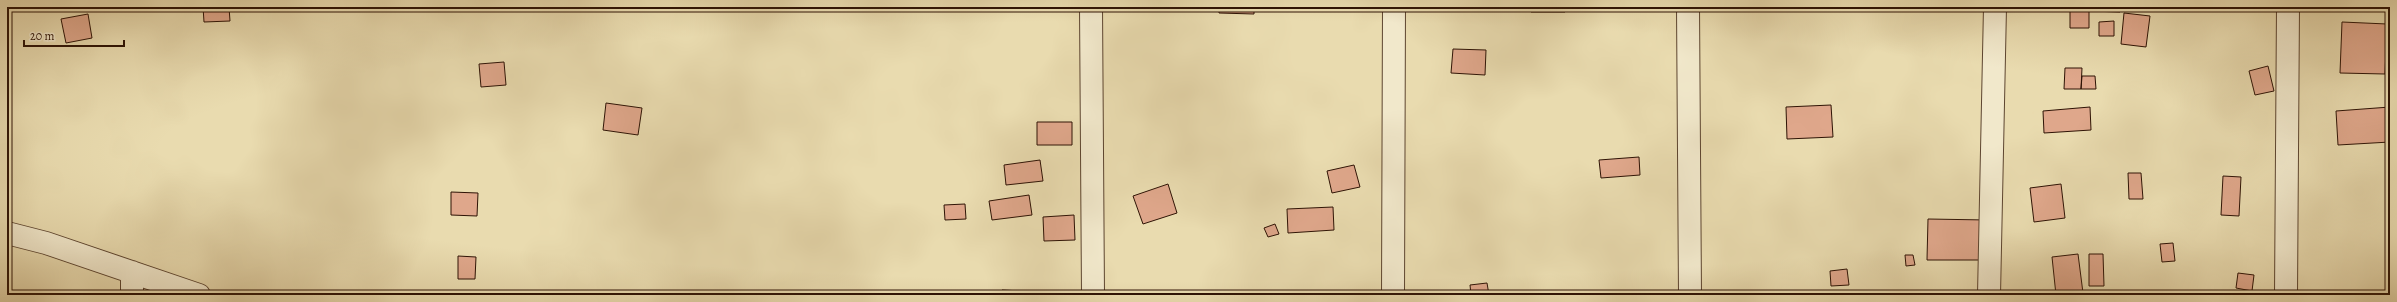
<svg xmlns="http://www.w3.org/2000/svg" width="2397" height="302" viewBox="0 0 2397 302" font-family="Alegreya,serif">
	<style>
		.building { fill: #dfa78b; stroke: #2e1305 }
		.lines { fill: none; stroke-linecap: round; stroke-linejoin: round }
		.minor-casing { stroke: #5d4530; stroke-width: 24 }
		.minor { stroke: #f1e8cb; stroke-width: 22 }
	</style>
	<rect width="100%" height="100%" fill="#e9dbaf"/>
	<filter id="stains"><feTurbulence type="fractalNoise" baseFrequency=".005" numOctaves="4"/><feColorMatrix values="0 0 0 0 .2 0 0 0 0 .09 0 0 0 0 .02 0 0 0 .5 -.17"/></filter>
	<radialGradient id="worn" r=".72"><stop offset=".6" stop-color="#630" stop-opacity="0"/><stop offset="1" stop-color="#630" stop-opacity=".3"/></radialGradient>
	<path class="building" d="M203,7H229L230,21L204,22Z
		M1219,7H1254V14L1219,13Z
		M1531,7H1565V12H1531Z
		M2033,7H2120V12L2089,11V28H2070V11H2033Z
		M2124,13L2150,16L2146,47L2121,44Z
		M88,14L92,38L66,43L61,19Z
		M2114,21V36H2099V22Z
		M2342,22L2387,24L2385,74L2340,73Z
		M1453,49L1486,50L1485,75L1451,73Z
		M2390,56V75H2387Z
		M504,62L506,85L481,87L479,64Z
		M2268,66L2274,91L2255,95L2249,71Z
		M2065,68H2082L2081,89H2064Z
		M2082,76H2095L2096,89H2081Z
		M606,103L642,108L638,135L603,130Z
		M1831,105L1833,137L1787,139L1786,107Z
		M2090,107L2091,130L2044,133L2043,111Z
		M2390,107V142L2338,145L2336,111Z
		M1037,122H1072V145H1037Z
		M1639,157L1640,175L1601,178L1599,160Z
		M1040,160L1043,181L1006,185L1004,165Z
		M1354,165L1360,187L1332,193L1327,171Z
		M2128,173H2141L2143,199H2129Z
		M2223,176L2241,177L2239,216L2221,215Z
		M1168,184L1177,213L1143,224L1133,196Z
		M2061,184L2065,218L2034,222L2030,188Z
		M451,192L478,193L477,216L451,215Z
		M1029,195L1032,215L992,220L989,201Z
		M965,204L966,219L945,220L944,205Z
		M1333,207L1334,230L1288,233L1287,209Z
		M1074,215L1075,240L1044,241L1043,217Z
		M1928,219L1987,220V260H1927Z
		M1275,224L1279,234L1268,237L1264,228Z
		M2173,243L2175,261L2162,262L2160,244Z
		M2078,254L2083,293L2056,295L2052,257Z
		M2089,254H2103L2104,286H2089Z
		M1905,255H1913L1915,265L1906,266Z
		M458,256L476,257L475,279H458Z
		M1847,269L1849,285L1831,286L1830,271Z
		M2238,273L2254,275L2252,291L2236,288Z
		M1487,283L1489,295H1471L1470,285Z
		M1002,290L1022,291V295H1001Z"/>
	<g class="lines">
		<defs>
			<path id="minor" d="M1091,7L1093,295
				M1688,7L1690,295
				M7,233L46,243L199,295
				M132,295V272
				M1393,295L1394,7
				M1989,295L1995,7
				M2286,295L2288,7"/>
		</defs>
		<use href="#minor" class="minor-casing"/>
		<use href="#minor" class="minor"/>
	</g>
	<rect width="2397" height="302" fill="none" stroke="#e9dbaf" stroke-width="24"/>
	<rect x="8" y="8" width="2381" height="286" fill="none" stroke="#2e1305" stroke-width="2"/>
	<rect x="12" y="12" width="2373" height="278" fill="none" stroke="#2e1305"/>
	<path d="M24 40v6h100v-6" fill="none" stroke="#2e1305" stroke-width="2"/>
	<text x="30" y="40" font-size="12" fill="#2e1305" stroke="#f1e8cb" stroke-width="3" paint-order="stroke">20 m</text>
	<rect width="100%" height="100%" filter="url(#stains)"/>
	<rect width="100%" height="100%" fill="url(#worn)"/>
</svg>
